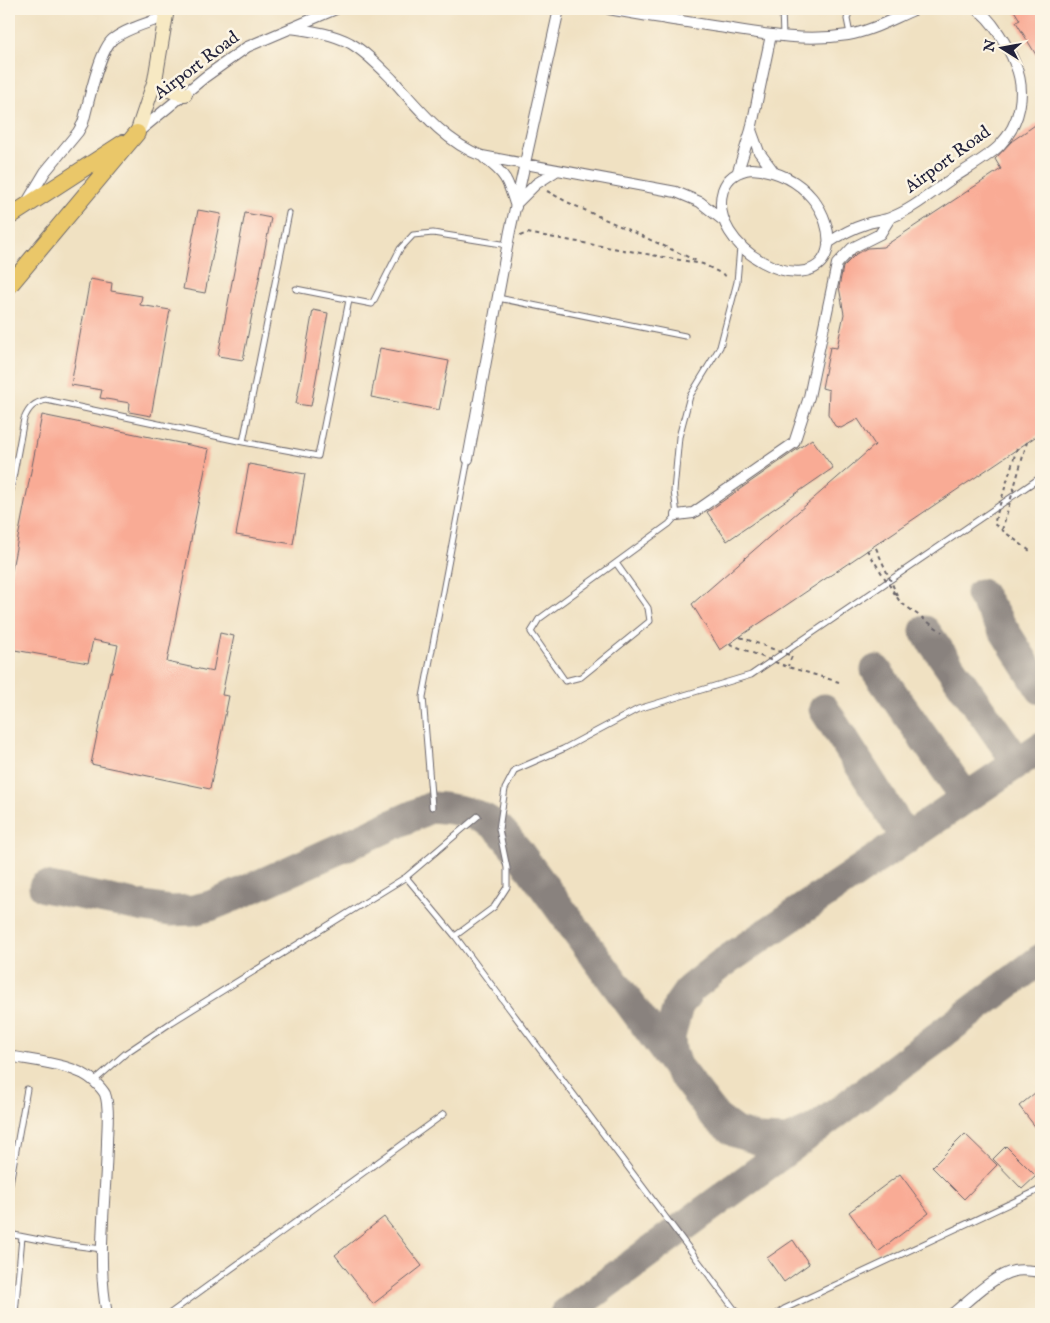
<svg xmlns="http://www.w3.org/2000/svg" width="1050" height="1323" viewBox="0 0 1050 1323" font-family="'IM FELL English',serif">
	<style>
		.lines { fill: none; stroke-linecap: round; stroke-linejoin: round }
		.taxiway { stroke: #89827e; stroke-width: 31 }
		.building { fill: #f9ab95 }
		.service-casing { stroke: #6a656a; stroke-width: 7 }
		.minor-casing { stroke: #6a656a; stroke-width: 12 }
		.secondary-casing { stroke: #6a656a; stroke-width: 16 }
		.primary-casing { stroke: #6a656a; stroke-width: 18 }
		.path { stroke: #6a656a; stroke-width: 2; stroke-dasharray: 4 4; stroke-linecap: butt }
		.service { stroke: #fff; stroke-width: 5 }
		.minor { stroke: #fff; stroke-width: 10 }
		.secondary { stroke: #f7e9c3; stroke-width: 14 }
		.primary { stroke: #eac769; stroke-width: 16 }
		.path-bridge { stroke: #6a656a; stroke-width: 2; stroke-dasharray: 4 4; stroke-linecap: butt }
		.labels { text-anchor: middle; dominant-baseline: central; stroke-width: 5; stroke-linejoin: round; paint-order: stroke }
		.street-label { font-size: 18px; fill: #22223b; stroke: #fcf5e5 }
	</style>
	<rect width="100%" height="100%" fill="#fcf5e5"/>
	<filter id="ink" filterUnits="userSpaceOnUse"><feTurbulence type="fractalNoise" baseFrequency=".02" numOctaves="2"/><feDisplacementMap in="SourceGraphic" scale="10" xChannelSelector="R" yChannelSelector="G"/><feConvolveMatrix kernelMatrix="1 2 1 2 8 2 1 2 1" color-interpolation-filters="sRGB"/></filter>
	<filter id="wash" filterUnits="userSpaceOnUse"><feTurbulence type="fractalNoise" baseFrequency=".0096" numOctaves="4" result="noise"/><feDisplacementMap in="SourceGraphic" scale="20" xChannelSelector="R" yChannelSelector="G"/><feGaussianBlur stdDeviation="1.12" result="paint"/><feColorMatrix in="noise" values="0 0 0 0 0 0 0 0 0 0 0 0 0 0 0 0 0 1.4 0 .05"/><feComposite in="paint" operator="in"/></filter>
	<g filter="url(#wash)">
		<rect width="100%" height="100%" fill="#f0e1c2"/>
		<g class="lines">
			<path class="taxiway" d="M981,594L1041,689
				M925,631L1018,763
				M876,670L966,798
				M824,709L907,839
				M1041,747L720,965L690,989L678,1006L670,1037L671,1050L676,1066L716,1118L735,1132L760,1140L788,1141L817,1128L1041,959
				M44,887L145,907L170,911L193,910L210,906L232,897L432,807C456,809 480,812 499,829C505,835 511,843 517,850L675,1065
				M565,1314L806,1136"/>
		</g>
		<g id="blocks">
			<path class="building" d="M1013,9H1041V63L1016,22L1020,20Z
				M1041,121V433L720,650L692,604L875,445L858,419L841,428L835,426L828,414L829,390L822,388L830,347L837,348L841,328L844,314L839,287L843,267L856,254L867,248L883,247L1001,169L995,159L1012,141Z
				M198,210L221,214L205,293L183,289Z
				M245,213L271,218L243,360L218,356Z
				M90,279L112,283L111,291L142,296L140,305L170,310L151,416L129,412L130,403L100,398L102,390L71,385Z
				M313,310L328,313L311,406L296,404Z
				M380,348L449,361L439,410L371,397Z
				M42,415L209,449L167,662L213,672L220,633L234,636L222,695L229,696L210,789L91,764L110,672H112L118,645L93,640L88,663L9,649V584Z
				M812,439L833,468L727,541L707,512Z
				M249,464L305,474L293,544L236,535Z
				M1041,1088V1134L1019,1106Z
				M965,1134L997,1165L964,1199L932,1167Z
				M1006,1146L1036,1176L1022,1189L993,1159Z
				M900,1174L929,1213L878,1252L849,1212Z
				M384,1217L422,1266L373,1304L335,1255Z
				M793,1240L809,1264L784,1282L767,1258Z"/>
		</g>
	</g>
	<g filter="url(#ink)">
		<use href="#blocks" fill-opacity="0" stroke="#6a656a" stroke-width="1"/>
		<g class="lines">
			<defs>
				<path id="service" d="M782,9L783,37
					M850,34L847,19L850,9
					M296,289L372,304L400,249L413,235L433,233L508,245
					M498,298L685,336
					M243,442L289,213
					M9,500L24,419C29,407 34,403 46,400L243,442L318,456L349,300
					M616,563L648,608L650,621L581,677L565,681L531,632L539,619L669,524L677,515L674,491L679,437L690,396L720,347L737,282L740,247
					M432,807L423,697L468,459
					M406,877L455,936L738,1314
					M455,936L494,907L507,887V868L499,829L505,789L515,770L563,749L638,709L751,675L1041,477
					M94,1081L126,1053L172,1022L406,877L478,816
					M9,1189L27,1089
					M9,1234L55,1243L102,1249
					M15,1314L22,1237
					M169,1314L444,1114
					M777,1314L784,1309L1041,1189"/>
				<path id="minor" d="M609,9C645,16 682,21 719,27C763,34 803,42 848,35C872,31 894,18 916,9
					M291,28C311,31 331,33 350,43C366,52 380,67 393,80C419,109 445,142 482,156L676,192L700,202L724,221
					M751,130L759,152L774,172
					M137,133L205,77L247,47L336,9
					M484,158C507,175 508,181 516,207
					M751,169C774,170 796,179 812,198C823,211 832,233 827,251C811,303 705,248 723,190C728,176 738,171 751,169Z
					M738,171L751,130L771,35
					M27,202L45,172L78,132L83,123C88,105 99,50 113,39C128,28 148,23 167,16
					M518,202L536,184L556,171
					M828,243C840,235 853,228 866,224C874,221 884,221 892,217C913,209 931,193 950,180C963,171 989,157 1000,145C1020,124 1027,92 1015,64C1009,48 991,17 976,9
					M468,459L510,231L559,9
					M677,515L693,513L794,443L809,397L837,264L852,248L880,234L890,218
					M9,1056C33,1061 77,1064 95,1082C98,1085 103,1090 105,1094C110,1108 107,1128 107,1143C106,1200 96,1258 107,1314
					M952,1314C968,1301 994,1275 1014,1271C1023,1269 1032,1271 1041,1272"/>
				<path id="secondary" d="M155,80C164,89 172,92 185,94
					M137,133L155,80L167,9"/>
				<path id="primary" d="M9,217L123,143
					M9,286L137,133"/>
			</defs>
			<use href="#service" class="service-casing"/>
			<use href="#minor" class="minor-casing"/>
			<use href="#secondary" class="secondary-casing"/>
			<use href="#primary" class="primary-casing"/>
			<path class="path" d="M547,191L567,202L699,262
				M520,236L527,233L703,264L728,277"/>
			<use href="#service" class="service"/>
			<use href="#minor" class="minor"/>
			<use href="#secondary" class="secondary"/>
			<use href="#primary" class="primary"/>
			<path class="path-bridge" d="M1017,448L994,524L1030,551
				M1002,530L1027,442
				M876,548L897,595
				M867,550L900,602L942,632
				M740,637L792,656L788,666
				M730,644L785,666L839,682"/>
		</g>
	</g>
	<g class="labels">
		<g class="street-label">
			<text transform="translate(197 66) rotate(-37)">Airport Road</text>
			<text transform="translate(948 160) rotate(-36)">Airport Road</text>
		</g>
	</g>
	<rect width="1050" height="1323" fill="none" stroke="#fcf5e5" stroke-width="30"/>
	<g transform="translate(1002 48) rotate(281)" stroke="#fcf5e5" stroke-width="4" paint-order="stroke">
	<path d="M0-4L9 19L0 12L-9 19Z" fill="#22223b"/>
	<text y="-8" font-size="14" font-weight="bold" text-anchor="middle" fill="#22223b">N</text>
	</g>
</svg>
